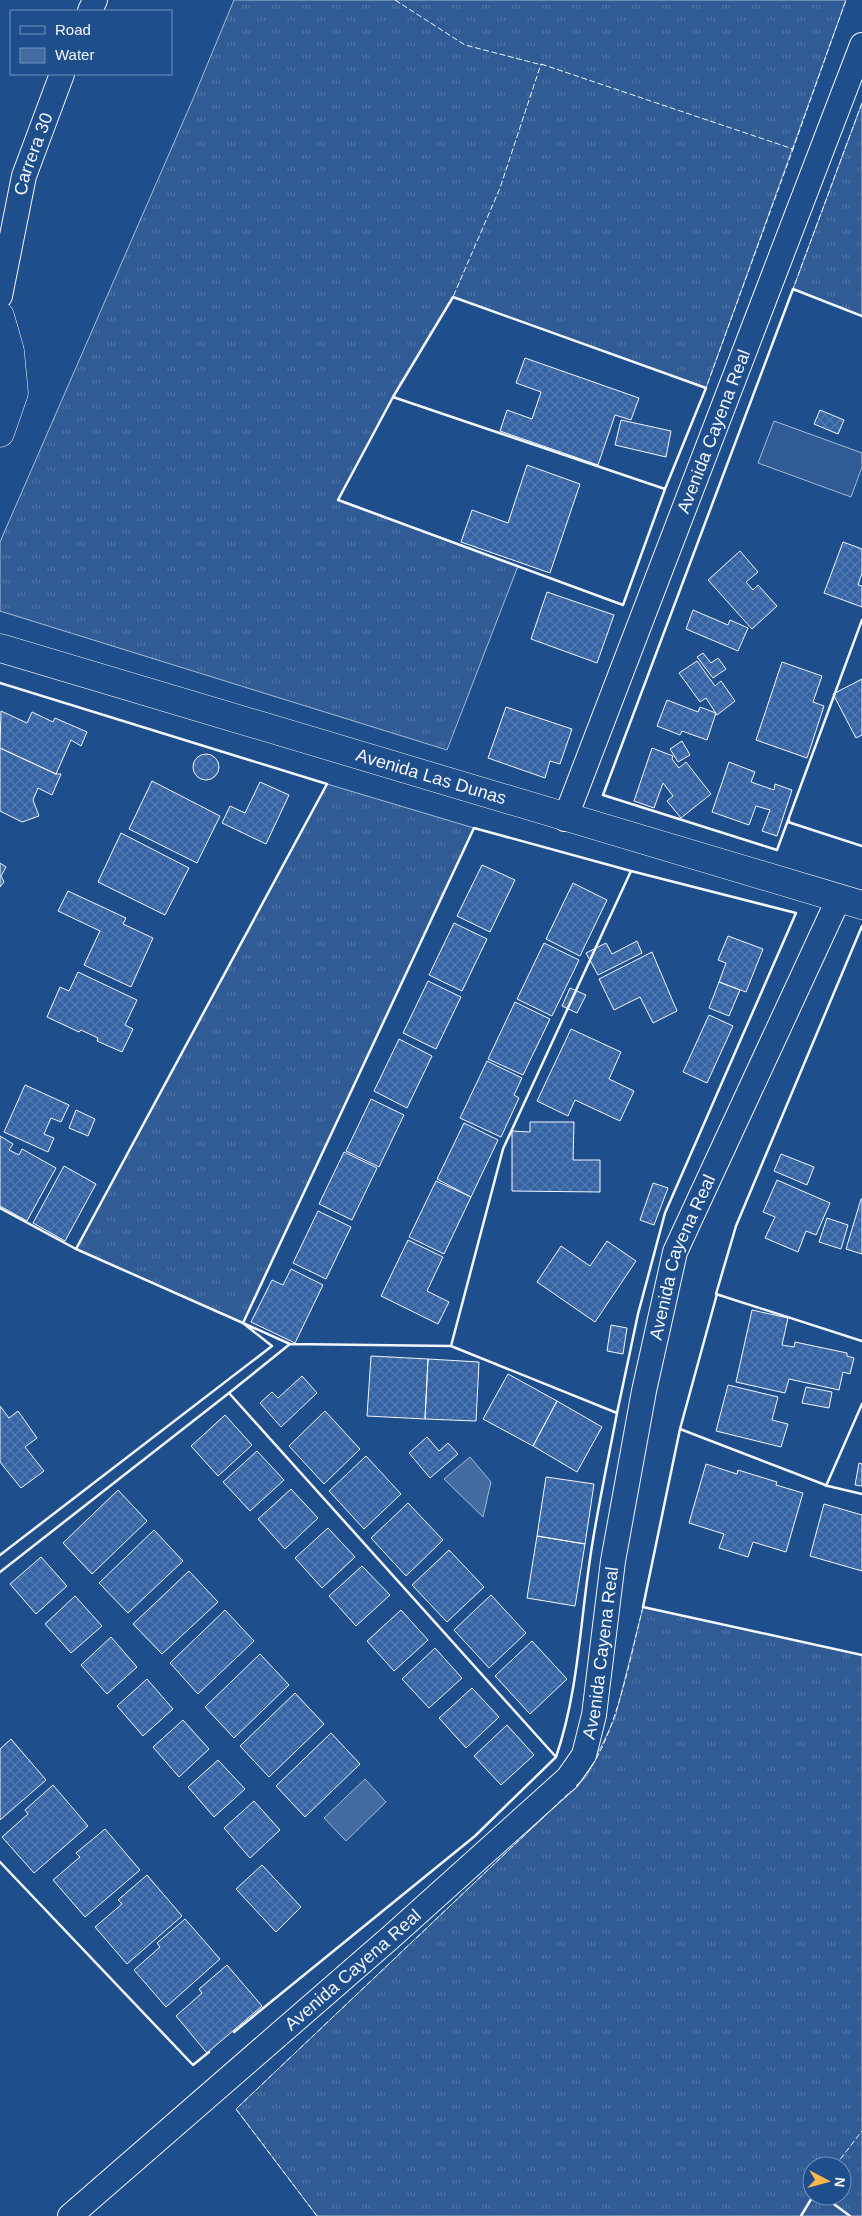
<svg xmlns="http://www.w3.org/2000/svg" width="862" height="2216" viewBox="0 0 862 2216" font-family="Arial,sans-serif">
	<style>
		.grass { fill: url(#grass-tufts); stroke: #a8bbd7; fill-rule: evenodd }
		.built { fill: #305b95; stroke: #a8bbd7 }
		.water { fill: #446ba0; stroke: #a8bbd7 }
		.building { fill: url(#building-cross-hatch); stroke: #f2f6ff }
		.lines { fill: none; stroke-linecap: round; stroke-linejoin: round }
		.minor-casing { stroke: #f2f6ff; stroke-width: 26 }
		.tertiary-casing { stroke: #f2f6ff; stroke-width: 29 }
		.secondary-casing { stroke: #f2f6ff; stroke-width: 29 }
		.minor { stroke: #1f4e8c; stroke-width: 24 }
		.tertiary { stroke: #1f4e8c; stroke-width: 28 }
		.secondary { stroke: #1f4e8c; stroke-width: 28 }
		.fence { stroke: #f2f6ff; stroke-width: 1; stroke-dasharray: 6 2.5; stroke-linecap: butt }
		.wall { stroke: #f2f6ff; stroke-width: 2.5 }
		.labels { text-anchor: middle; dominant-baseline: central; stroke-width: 4; stroke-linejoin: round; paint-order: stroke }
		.street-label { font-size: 18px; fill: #f2f6ff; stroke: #1f4e8c }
	</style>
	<defs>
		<pattern id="grass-tufts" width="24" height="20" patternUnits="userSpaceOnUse" patternTransform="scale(1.25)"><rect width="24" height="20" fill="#305b95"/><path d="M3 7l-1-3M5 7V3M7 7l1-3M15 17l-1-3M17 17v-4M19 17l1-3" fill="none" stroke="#4e73a5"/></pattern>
		<pattern id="building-cross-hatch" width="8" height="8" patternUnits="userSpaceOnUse" patternTransform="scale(1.25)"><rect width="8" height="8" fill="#3563a3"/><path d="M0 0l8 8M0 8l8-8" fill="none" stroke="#537ab1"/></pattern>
	</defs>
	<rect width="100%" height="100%" fill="#1f4e8c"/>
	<path class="grass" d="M234,0H846L706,388L453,297L393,397L338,499L518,566L447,750L0,611V542L193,99Z
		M862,103V316L793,289Z
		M327,784L474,828L243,1323L76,1249Z
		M643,1607L862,1655V2216H317L236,2109L586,1777L615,1718ZM812,2166H842V2196H812Z"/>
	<path class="built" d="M774,421L862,453V467L851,497L758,463Z"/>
	<path class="water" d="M470,1457L491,1482L483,1517L444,1479Z
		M365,1779L386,1802L346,1841L324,1818Z"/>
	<path class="building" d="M525,358L639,398L631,420L615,415L598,465L500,431L507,410L532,419L541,392L516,383Z
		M820,410L844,420L838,434L814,424Z
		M621,420L671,431L666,457L615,445Z
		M527,465L580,484L550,573L461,542L472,510L508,523Z
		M843,542L862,549V573L858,585L862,586V607L824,593Z
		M740,551L758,572L746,582L753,590L758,585L777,606L752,629L708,580Z
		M547,592L614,615L597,663L531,639Z
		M693,610L728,625L730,620L748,628L738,651L686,629Z
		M703,653L711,663L718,658L726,669L713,678L697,657Z
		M697,661L715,686L721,681L735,701L717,715L706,698L700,702L679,673Z
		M782,662L822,676L813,702L824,706L807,758L756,740Z
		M862,679V735L856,738L833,694Z
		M667,700L698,712L700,707L716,713L707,740L682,731L680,735L657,726Z
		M506,707L572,729L560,764L550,761L545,778L488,758Z
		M1,711L27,723L32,712L53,722L55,718L87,732L81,746L71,740L56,774L0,748Z
		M682,741L690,755L678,762L670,749Z
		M0,748L56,774H61L52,795L38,788L33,800L39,816L22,822L0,811Z
		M652,748L673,756L672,759L679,768L686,762L711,794L681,818L667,801L673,796L663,783L654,808L634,801Z
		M193 767a13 13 0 1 1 26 0a13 13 0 1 1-26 0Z
		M729,762L755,772L751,782L774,790L775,784L792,790L777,836L762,831L770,810L756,806L749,825L712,812Z
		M152,781L220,816L197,863L129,829Z
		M260,782L289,795L266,844L222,823L230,806L245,813Z
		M121,833L189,868L165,915L98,882Z
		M0,863L6,867L1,876L4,882L0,887Z
		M482,865L515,880L490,932L457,916Z
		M573,883L607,900L580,956L546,939Z
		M68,891L126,918L123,924L153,938L131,987L84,965L100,931L58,911Z
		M454,923L487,939L462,991L429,975Z
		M728,936L763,949L746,992L719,982L726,963L718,960Z
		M637,941L642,953L598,975L586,953L606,943L612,954Z
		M544,943L579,960L552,1016L517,999Z
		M652,952L677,1011L653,1023L640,997L614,1010L599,979Z
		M78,972L137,1000L125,1025L133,1029L122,1052L97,1041L98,1038L81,1030L79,1032L47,1017L60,987L69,991Z
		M428,981L461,997L436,1049L403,1033Z
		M719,982L740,990L729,1016L709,1008Z
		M570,988L586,995L577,1013L562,1006Z
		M515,1002L550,1019L523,1075L488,1059Z
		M709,1015L733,1026L707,1083L683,1072Z
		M571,1029L621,1052L609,1079L634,1091L620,1121L575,1100L568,1116L537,1101Z
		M399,1039L432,1056L407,1108L374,1091Z
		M487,1061L522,1078L514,1095L519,1098L501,1137L460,1118Z
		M25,1085L69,1105L61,1122L51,1118L44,1134L54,1138L48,1152L4,1132Z
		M371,1099L404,1115L379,1167L346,1151Z
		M76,1110L95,1119L88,1136L69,1128Z
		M530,1122H574L573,1160H600V1192L512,1191V1131L530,1132Z
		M464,1123L498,1140L471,1197L437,1179Z
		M0,1136L13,1144L9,1150L19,1155L22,1149L56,1168L27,1221L0,1206Z
		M344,1152L377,1168L352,1220L319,1204Z
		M781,1154L814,1167L807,1185L774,1171Z
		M64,1166L96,1184L65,1241L33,1223Z
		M777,1180L830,1203L816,1235L806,1231L798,1252L765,1238L775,1217L763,1212Z
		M436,1181L471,1197L444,1254L409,1237Z
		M653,1183L668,1188L654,1225L640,1220Z
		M861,1199H862V1254L846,1249Z
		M318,1211L351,1227L326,1279L293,1263Z
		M827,1218L848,1225L841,1249L819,1242Z
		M408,1240L443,1257L427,1291L449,1302L438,1324L381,1296Z
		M607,1241L636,1261L595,1322L537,1282L561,1246L590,1266Z
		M291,1269L323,1285L295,1343L251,1322L272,1280L283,1285Z
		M752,1310L788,1318L782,1345L794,1347L795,1342L847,1353V1356L854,1358L850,1374L843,1372L839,1390L789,1379L785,1393L736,1382Z
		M611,1325L627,1328L623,1354L607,1351Z
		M371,1356L428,1359L425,1419L367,1416Z
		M428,1359L479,1362L476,1421L425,1419Z
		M508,1374L557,1401L533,1446L483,1419Z
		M302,1376L317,1393L281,1427L260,1403L272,1392L278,1398Z
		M728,1385L778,1397L772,1420L788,1424L781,1447L716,1431Z
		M806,1387L832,1392L829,1408L802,1403Z
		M557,1401L602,1427L577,1472L533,1446Z
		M0,1406L9,1418L18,1411L37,1438L25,1447L44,1471L21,1488L0,1462Z
		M325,1411L360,1449L324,1484L289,1446Z
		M225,1415L252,1445L218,1476L191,1446Z
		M427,1437L439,1451L448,1443L458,1454L430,1478L409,1453Z
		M257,1451L284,1480L250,1511L223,1482Z
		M366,1456L401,1494L364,1529L329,1491Z
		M859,1463L862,1464V1486L855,1485Z
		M706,1464L737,1474L738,1470L777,1482L776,1485L803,1493L786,1552L753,1542L748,1557L719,1548L724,1534L689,1523Z
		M546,1477L594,1484L585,1544L537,1536Z
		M291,1489L318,1518L285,1549L258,1519Z
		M118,1490L147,1521L92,1574L63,1543Z
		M408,1503L443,1540L406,1576L371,1538Z
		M824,1504L862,1515V1571L810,1556Z
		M328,1528L355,1557L322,1588L295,1558Z
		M154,1530L183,1561L128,1613L99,1583Z
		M537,1536L585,1544L575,1606L527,1598Z
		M449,1550L484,1587L447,1622L412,1585Z
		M41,1557L67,1586L36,1614L10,1584Z
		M362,1566L390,1595L356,1626L329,1596Z
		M189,1571L218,1602L162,1654L133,1624Z
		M491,1595L526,1633L489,1668L454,1630Z
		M75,1596L102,1626L71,1653L45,1624Z
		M225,1610L254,1641L198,1694L170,1663Z
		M401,1610L428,1640L394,1671L367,1641Z
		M111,1637L137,1667L107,1694L81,1665Z
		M532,1641L567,1679L530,1714L495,1676Z
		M435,1648L462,1678L429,1708L402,1679Z
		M260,1654L289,1685L234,1738L205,1707Z
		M147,1679L173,1709L143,1736L117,1706Z
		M472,1688L499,1717L466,1748L439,1718Z
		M295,1693L324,1724L269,1777L240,1746Z
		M183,1720L209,1749L179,1777L153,1747Z
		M507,1725L534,1755L501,1785L474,1756Z
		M331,1733L360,1764L305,1817L276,1786Z
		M11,1739L46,1780L0,1820V1749Z
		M218,1760L245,1789L214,1817L188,1787Z
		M53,1785L88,1826L34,1873L2,1837L28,1814L25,1810Z
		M254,1801L280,1830L250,1858L224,1828Z
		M105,1829L140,1870L85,1917L53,1880L80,1857L76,1853Z
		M262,1865L301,1907L276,1932L236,1889Z
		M147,1875L182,1916L127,1964L95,1927L122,1904L118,1900Z
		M185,1919L220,1959L166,2007L134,1970L160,1947L157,1943Z
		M227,1965L262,2006L207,2053L176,2016L202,1993L199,1989Z"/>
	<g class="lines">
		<defs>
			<g id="minor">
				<path d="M90,11L95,0"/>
				<path id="s1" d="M0,296L24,176L62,74"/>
				<path id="s2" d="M565,819L862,45"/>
				<path id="s3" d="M70,2216L391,1937L568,1778L584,1755L594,1715L613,1561L644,1391L675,1252L838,900"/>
			</g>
			<g id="tertiary">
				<path id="s4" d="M0,648L862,905"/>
			</g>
			<path id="secondary" d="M0,316L10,351L14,393L0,433"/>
		</defs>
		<use href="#minor" class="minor-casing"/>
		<use href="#tertiary" class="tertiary-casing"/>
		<use href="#secondary" class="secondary-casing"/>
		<use href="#minor" class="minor"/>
		<use href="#tertiary" class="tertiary"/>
		<use href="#secondary" class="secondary"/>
		<path class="fence" d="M395,0L465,45L542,65
			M541,64L793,149L706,388L453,297L500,188Z
			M862,103L793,289L862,316
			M791,149H793L846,0
			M576,1786C614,1750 630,1658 643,1607L862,1655
			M835,2166L862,2131
			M823,2196L850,2216
			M317,2216L236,2109L571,1791
			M801,2216L813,2196"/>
		<path class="wall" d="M453,297L706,388L665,489L393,397Z
			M862,316L793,289L603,795L777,850L862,620
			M393,397L665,489L623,605L338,500Z
			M0,683L327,784L76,1249
			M789,820L788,822L862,846
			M474,828L631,871L503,1149L451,1346L290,1344L243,1323Z
			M631,871L796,913L665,1213L638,1314L617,1413L451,1346L503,1149Z
			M862,926L736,1226L716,1294L862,1341
			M0,1208L76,1249L243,1323L272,1346L0,1555
			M290,1344L451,1346L617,1413C608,1461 597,1510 590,1559C580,1625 578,1693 556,1757L229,1393Z
			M680,1429L717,1294
			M826,1486L862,1404
			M862,1494L828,1486L680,1429L643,1607L862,1655
			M0,1572L229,1393L556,1757L475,1836L234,2032
			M0,1862L193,2065L209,2052
			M823,2196L850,2216
			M801,2216L813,2196"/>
	</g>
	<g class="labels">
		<g class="street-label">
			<text stroke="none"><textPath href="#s1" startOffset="146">Carrera 30</textPath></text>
			<text stroke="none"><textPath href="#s2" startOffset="415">Avenida Cayena Real</textPath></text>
			<text stroke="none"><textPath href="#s4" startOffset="450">Avenida Las Dunas</textPath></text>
			<text stroke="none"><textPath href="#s3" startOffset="1200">Avenida Cayena Real</textPath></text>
			<text stroke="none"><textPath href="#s3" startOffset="795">Avenida Cayena Real</textPath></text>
			<text stroke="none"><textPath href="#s3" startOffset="375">Avenida Cayena Real</textPath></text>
		</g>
	</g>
	<rect x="10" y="10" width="162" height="65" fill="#1f4e8c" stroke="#7391ba"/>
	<rect x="20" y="26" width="25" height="8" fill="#1f4e8c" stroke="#7391ba"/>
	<text x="55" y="35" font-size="15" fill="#f2f6ff">Road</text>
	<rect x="20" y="48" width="25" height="15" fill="#446ba0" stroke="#7391ba"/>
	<text x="55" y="60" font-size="15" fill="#f2f6ff">Water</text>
	<g transform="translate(827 2181) rotate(96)"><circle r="24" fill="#1f4e8c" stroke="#7391ba"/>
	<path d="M0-4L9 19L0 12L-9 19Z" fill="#ffb74d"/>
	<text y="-8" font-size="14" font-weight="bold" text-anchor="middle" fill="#f2f6ff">N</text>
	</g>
</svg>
